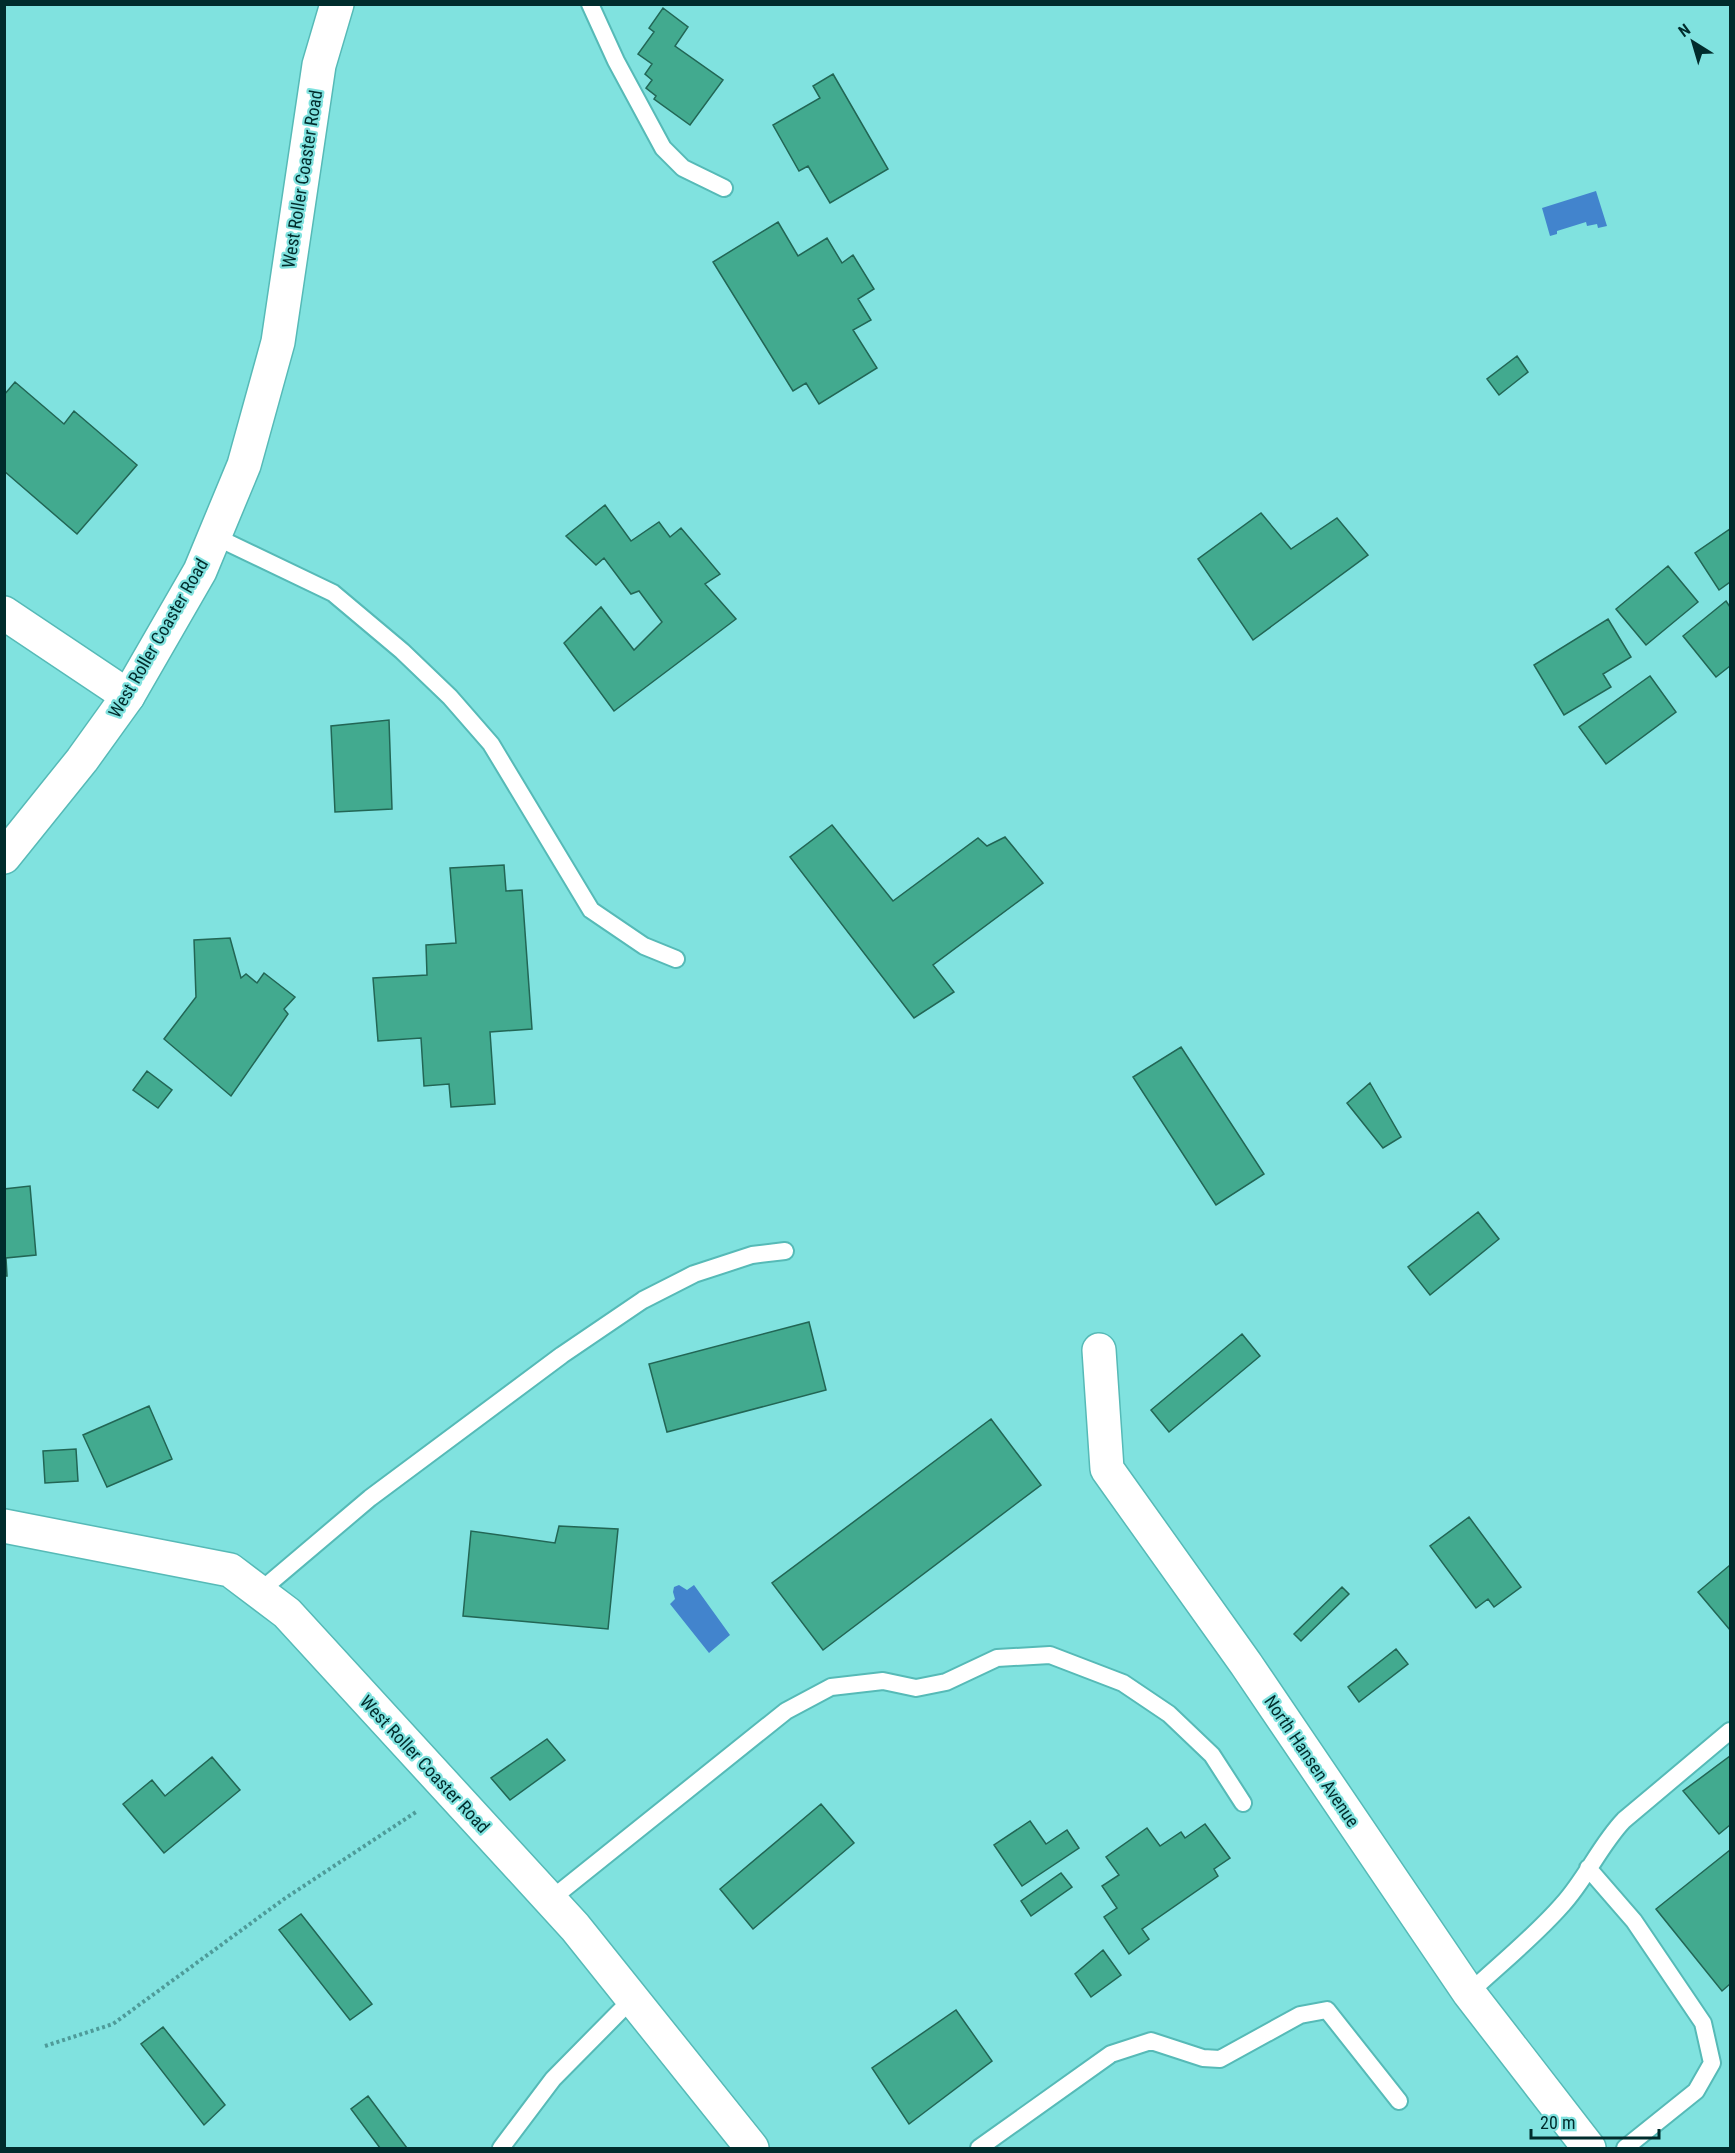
<svg xmlns="http://www.w3.org/2000/svg" width="1735" height="2153" viewBox="0 0 1735 2153" font-family="'Roboto Condensed',sans-serif">
	<style>
		.water { fill: #4284cd }
		.building { fill: #42aa8f; stroke: #265; stroke-width: 1.5 }
		.lines { fill: none; stroke-linecap: round; stroke-linejoin: round }
		.service-casing { stroke: #56bab7; stroke-width: 20 }
		.minor-casing { stroke: #56bab7; stroke-width: 36 }
		.tertiary-casing { stroke: #56bab7; stroke-width: 36 }
		.path { stroke: #4e9b99; stroke-width: 4; stroke-dasharray: 3 3; stroke-linecap: butt }
		.service { stroke: #fff; stroke-width: 16 }
		.minor { stroke: #fff; stroke-width: 33 }
		.tertiary { stroke: #fff; stroke-width: 33 }
		.labels { text-anchor: middle; dominant-baseline: central; stroke-width: 4.5; stroke-linejoin: round; paint-order: stroke }
		.street-label { font-size: 18px; fill: #002c2c; stroke: #80e2df }
	</style>
	<rect width="100%" height="100%" fill="#80e2df"/>
	<path class="water" d="M1596,191L1607,226L1598,228L1597,224L1587,226L1586,222L1557,231V234L1550,236L1542,208Z
		M679,1585L687,1590L694,1585L730,1635L709,1653L670,1604L675,1599L673,1592L674,1587Z"/>
	<path class="building" d="M663,8L688,27L675,46L723,80L690,125L654,99L656,96L646,88L652,80L645,74L652,64L638,54L654,32L649,28Z
		M833,74L888,169L830,203L808,166L799,171L773,125L820,98L813,86Z
		M778,222L798,256L827,238L842,263L853,255L874,289L858,299L871,320L853,330L877,368L819,404L806,383L793,391L713,262Z
		M1517,356L1528,372L1499,395L1487,379Z
		M15,382L64,424L74,411L137,465L77,534L4,471V395Z
		M605,505L631,541L659,522L670,537L681,528L720,574L705,584L736,619L614,711L564,643L601,607L634,650L662,622L639,591L631,594L604,558L596,565L566,536Z
		M1261,513L1291,549L1337,518L1368,555L1253,640L1198,559Z
		M1730,529V582L1719,590L1695,553Z
		M1668,566L1698,602L1646,645L1616,609Z
		M1726,601L1730,607V666L1716,677L1683,636Z
		M1608,619L1631,657L1603,674L1611,687L1564,715L1534,665Z
		M1650,676L1676,712L1606,764L1579,727Z
		M389,720L392,809L335,812L331,726Z
		M832,825L893,901L978,838L987,846L1005,837L1043,883L933,965L954,992L914,1018L790,857Z
		M504,865L506,891L522,890L532,1029L490,1032L495,1104L451,1107L449,1084L424,1086L421,1038L378,1041L373,978L427,975L426,945L456,943L450,868Z
		M230,938L241,978L246,974L257,983L264,973L295,997L284,1009L288,1014L231,1096L164,1039L196,997L194,940Z
		M1181,1047L1264,1174L1216,1205L1133,1077Z
		M147,1071L172,1090L158,1108L133,1090Z
		M1370,1083L1401,1137L1383,1148L1347,1103Z
		M30,1186L36,1255L6,1258L7,1276H4V1189Z
		M1478,1212L1499,1239L1430,1295L1408,1267Z
		M809,1322L826,1390L667,1432L649,1364Z
		M1242,1334L1260,1356L1169,1432L1151,1410Z
		M149,1406L172,1459L107,1487L83,1435Z
		M991,1419L1041,1485L823,1650L772,1583Z
		M76,1449L78,1481L45,1483L43,1451Z
		M1469,1517L1521,1587L1494,1607L1488,1599L1476,1608L1430,1546Z
		M559,1526L618,1529L608,1629L463,1616L471,1531L555,1543Z
		M1730,1565V1630L1698,1592Z
		M1342,1587L1349,1594L1301,1641L1294,1634Z
		M1396,1649L1408,1664L1359,1702L1348,1687Z
		M547,1739L565,1760L510,1800L491,1778Z
		M1730,1756V1825L1719,1834L1683,1791Z
		M212,1757L240,1790L164,1853L123,1804L152,1780L165,1796Z
		M821,1804L854,1843L753,1929L720,1889Z
		M1030,1821L1046,1844L1067,1830L1079,1848L1022,1886L994,1845Z
		M1205,1824L1230,1858L1214,1869L1218,1876L1142,1929L1149,1939L1129,1954L1104,1917L1117,1908L1102,1886L1119,1875L1106,1857L1147,1828L1160,1846L1181,1832L1185,1838Z
		M1730,1850V1984L1722,1991L1656,1909Z
		M1061,1873L1072,1887L1031,1916L1021,1901Z
		M301,1914L372,2004L350,2020L279,1930Z
		M1103,1950L1121,1975L1091,1997L1075,1974Z
		M956,2010L992,2061L909,2124L872,2068Z
		M163,2027L225,2105L204,2125L141,2044Z
		M368,2096L407,2148H380L351,2109Z"/>
	<g class="lines">
		<defs>
			<path id="service" d="M590,4L616,61L663,148L683,168L724,188
				M214,536L333,593L402,651L450,697L491,744L591,910L644,946L676,959
				M259,1592L370,1498L562,1355L643,1300L694,1274L752,1255L785,1251
				M1588,1868L1634,1921L1703,2023L1712,2063L1696,2091L1625,2148
				M550,1900L786,1711L831,1687L883,1681L916,1688L946,1682L997,1658L1050,1655L1123,1683L1169,1714L1212,1755L1243,1803
				M1469,1993C1500,1964 1534,1937 1562,1905C1586,1879 1600,1845 1624,1820L1730,1731
				M501,2148L553,2079L632,1999
				M979,2148L1111,2054L1151,2041L1203,2058L1220,2059L1300,2015L1327,2010L1399,2101"/>
			<path id="minor" d="M4,613L128,696
				M1099,1350L1107,1469L1246,1664L1469,1993L1589,2148
				M4,1526L230,1570L287,1613L575,1927L752,2148"/>
			<path id="tertiary" d="M4,857L82,760L128,696L200,571L244,465L278,342L319,65L337,4"/>
		</defs>
		<use href="#service" class="service-casing"/>
		<use href="#minor" class="minor-casing"/>
		<use href="#tertiary" class="tertiary-casing"/>
		<path class="path" d="M45,2046L113,2024L284,1899L416,1812"/>
		<use href="#service" class="service"/>
		<use href="#minor" class="minor"/>
		<use href="#tertiary" class="tertiary"/>
	</g>
	<g class="labels">
		<g class="street-label">
			<text transform="translate(302 179) rotate(-81)">West Roller Coaster Road</text>
			<text transform="translate(158 638) rotate(-60)">West Roller Coaster Road</text>
			<text transform="translate(1312 1761) rotate(56)">North Hansen Avenue</text>
			<text transform="translate(425 1764) rotate(47)">West Roller Coaster Road</text>
		</g>
	</g>
	<rect width="1735" height="2153" fill="none" stroke="#002c2c" stroke-width="12"/>
	<g transform="translate(1693 42) rotate(323)" stroke="#80e2df" stroke-width="4.5" paint-order="stroke">
	<path d="M0-4.5L10 22L0 15L-10 22Z" fill="#002c2c"/>
	<text y="-9" font-size="16" font-weight="bold" text-anchor="middle" fill="#002c2c">N</text>
	</g>
	<path d="M1531 2129v9h128v-9" fill="none" stroke="#002c2c" stroke-width="3"/>
	<text x="1540" y="2129" font-size="18" fill="#002c2c" stroke="#80e2df" stroke-width="4.5" paint-order="stroke">20 m</text>
</svg>
